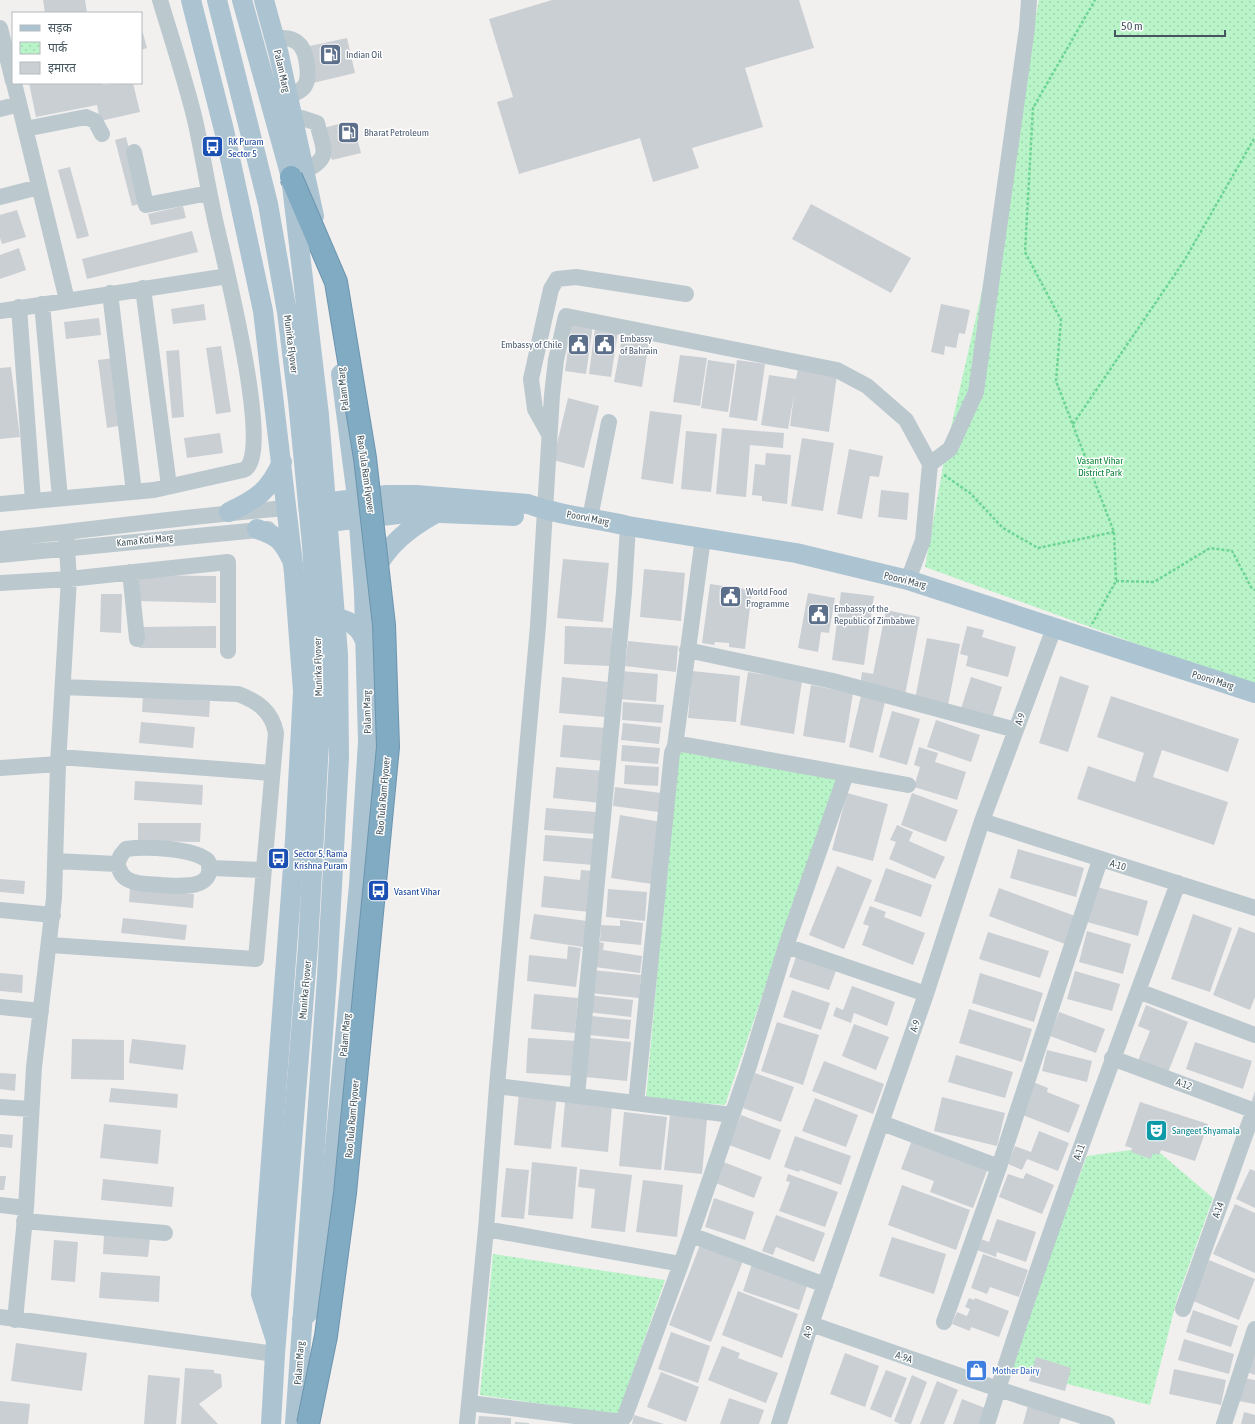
<svg xmlns="http://www.w3.org/2000/svg" width="1255" height="1424" viewBox="0 0 1255 1424" font-family="'Asap Condensed','Noto Sans Devanagari',sans-serif">
	<style>
		.park { fill: url(#park-dots) }
		.building { fill: #cacfd4 }
		.lines { fill: none; stroke-linecap: round; stroke-linejoin: round }
		.path { stroke: #6dd594; stroke-width: 2.5; stroke-dasharray: 3 2; stroke-linecap: butt }
		.minor { stroke: #bbc9cf; stroke-width: 16 }
		.major { stroke: #acc3d1; stroke-width: 20 }
		.highway-bridge-casing { stroke: #6c95af; stroke-width: 24; stroke-linecap: butt }
		.major-bridge { stroke: #acc3d1; stroke-width: 20 }
		.highway-bridge { stroke: #81aac3; stroke-width: 22 }
		.labels { text-anchor: middle; dominant-baseline: central; stroke-width: 3; stroke-linejoin: round; paint-order: stroke }
		.service-label { font-size: 10px; fill: #4e5e75; stroke: #fff; text-anchor: start }
		.street-label { font-size: 10px; fill: #45565e; stroke: #fff }
		.transit-label { font-size: 10px; fill: #164399; stroke: #fff; text-anchor: start }
		.park-label { font-size: 10px; fill: #0d883a; stroke: #fff }
		.culture-label { font-size: 10px; fill: #0d838f; stroke: #fff; text-anchor: start }
		.shop-label { font-size: 10px; fill: #366cbe; stroke: #fff; text-anchor: start }
	</style>
	<defs>
		<pattern id="park-dots" width="8" height="8" patternUnits="userSpaceOnUse"><rect width="8" height="8" fill="#b9f4c8"/><path d="M2 2h.1M6 6h.1" fill="none" stroke="#a0d3ae" stroke-width="1.8" stroke-linecap="round"/></pattern>
	</defs>
	<rect width="100%" height="100%" fill="#f2efef"/>
	<path class="park" d="M1039,0H1255V684L1211,671L925,567L946,449L980,300Z
		M677,750L839,779L770,973L725,1105L646,1099Z
		M1153,1147L1213,1198L1177,1299L1150,1405L1012,1370L1047,1262L1087,1156Z
		M493,1254L665,1280L618,1415L480,1395Z"/>
	<path class="building" d="M43,0H85L87,13H45Z
		M552,0H799L814,48L745,68L763,127L692,148L699,168L653,182L640,138L519,174L497,102L513,97L489,19Z
		M141,26L147,48L141,50Z
		M347,38L355,73L313,83L305,47Z
		M29,83H102L103,85L133,83L140,112L100,121L97,105L36,117Z
		M346,122L348,130L355,129L361,153L332,160L320,129Z
		M126,137L143,203L132,206L115,140Z
		M70,167L89,236L77,239L58,170Z
		M811,204L911,258L891,293L792,239Z
		M183,206L186,218L151,225L148,214Z
		M17,210L26,237L2,244L0,238V215Z
		M192,231L198,252L87,279L82,259Z
		M19,248L26,270L0,279V255Z
		M204,304L206,320L173,324L171,309Z
		M941,304L970,310L965,334L959,333L956,348L945,346L944,355L931,352Z
		M99,318L101,335L66,339L64,322Z
		M572,322L593,325L586,374L565,371Z
		M595,328L618,332L611,377L589,374Z
		M622,338L649,342L642,387L614,382Z
		M221,346L231,412L216,414L206,348Z
		M179,350L184,417L172,418L166,351Z
		M680,355L707,358L700,406L673,402Z
		M114,358L123,425L107,428L98,360Z
		M708,360L735,364L728,412L701,408Z
		M737,360L765,364L757,421L729,417Z
		M11,367L20,437L0,439V368Z
		M798,369L837,375L829,432L790,426L794,395L788,429L761,425L769,375L796,379Z
		M568,398L599,406L584,468L553,460Z
		M650,411L682,415L673,484L641,479Z
		M722,428L784,433L783,448L750,445L746,497L716,494Z
		M686,431L717,434L711,492L681,489Z
		M220,433L223,453L187,458L184,438Z
		M802,438L834,443L823,511L791,506Z
		M849,449L883,456L879,477L870,476L862,519L837,514Z
		M766,453L791,455L787,504L762,501V496L752,495L755,464L765,465Z
		M881,490L909,493L907,520L878,517Z
		M563,559L609,563L603,622L557,618Z
		M644,569L685,573L681,621L640,617Z
		M138,575L216,576V603L138,601Z
		M710,584L752,590L745,649L729,647V643L715,642L714,645L702,643Z
		M841,592L874,596L864,665L832,660Z
		M808,593L835,598L829,633L821,632L818,652L798,648Z
		M101,594H122L121,633L100,632Z
		M886,610L920,617L905,695L860,686L862,672L873,674Z
		M216,626V648H139V627Z
		M565,626L612,628L611,666L564,664Z
		M967,626L984,630L982,637L1016,647L1008,677L966,666L968,656L960,654Z
		M927,638L960,644L948,705L915,699Z
		M628,641L678,646L676,672L625,666Z
		M621,671L658,674L656,702L619,699Z
		M692,671L740,676L736,722L688,718Z
		M748,672L802,681L794,734L740,725Z
		M1060,676L1089,686L1068,752L1039,743Z
		M562,677L608,682L605,717L559,713Z
		M971,677L1002,687L991,722L960,712Z
		M811,685L853,693L845,743L803,736Z
		M143,696L210,701L209,717L142,712Z
		M861,696L885,702L873,753L849,747Z
		M1111,696L1239,739L1228,772L1162,750L1153,777L1228,802L1214,845L1077,799L1088,766L1135,782L1144,753L1097,737Z
		M623,702L664,705L662,723L622,720Z
		M892,711L920,719L907,765L879,757Z
		M936,720L980,735L971,762L927,747Z
		M141,722L195,727L193,748L139,743Z
		M623,723L661,727L659,744L621,740Z
		M563,725L608,728L605,761L560,757Z
		M622,745L660,748L658,764L621,761Z
		M919,747L938,753L935,762L966,772L957,800L914,787L920,767L914,765Z
		M625,765L659,767L658,786L624,784Z
		M556,767L604,771L601,803L553,798Z
		M135,781L203,785L202,805L134,800Z
		M615,787L661,793L659,812L613,806Z
		M847,793L888,804L873,861L832,850Z
		M912,793L958,810L946,842L901,825Z
		M546,808L596,812L595,834L544,830Z
		M620,815L661,822L652,884L611,878Z
		M138,823H201L200,842L138,841Z
		M897,825L913,832L909,841L945,857L935,879L889,859L896,842L890,840Z
		M545,835L596,839L594,865L543,861Z
		M1018,849L1084,868L1076,897L1010,878Z
		M837,866L872,880L844,949L809,935Z
		M886,868L932,885L921,917L874,901Z
		M581,870L594,871L590,912L541,907L544,876L580,880Z
		M0,879L25,881L24,894L0,892Z
		M1097,887L1148,901L1138,936L1087,922Z
		M130,888L194,894L193,908L129,902Z
		M999,888L1075,916L1065,944L989,916Z
		M608,889L647,892L645,921L606,917Z
		M870,906L886,912L884,917L925,933L913,965L862,945L869,926L863,924Z
		M534,914L587,921L583,947L530,939Z
		M1193,914L1232,928L1210,992L1171,979Z
		M123,918L187,925L185,940L121,933Z
		M620,920L643,923L641,945L600,941L601,925L620,926Z
		M1239,927L1255,933V997L1250,1010L1213,995Z
		M1087,931L1131,944L1123,974L1079,962Z
		M988,932L1049,951L1040,978L979,959Z
		M599,942L604,943L603,950L642,956L640,973L595,967Z
		M568,946L581,948L576,987L527,981L529,955L567,959Z
		M796,957L836,971L829,990L789,977Z
		M592,970L641,975L639,998L590,993Z
		M1075,971L1120,984L1112,1011L1067,999Z
		M0,973L23,975L22,993L0,991Z
		M980,973L1043,993L1034,1022L972,1003Z
		M852,986L895,1002L887,1026L854,1013L851,1023L833,1016L836,1007L843,1010Z
		M792,990L830,1003L821,1030L783,1017Z
		M534,994L578,998L575,1033L531,1029Z
		M588,995L633,1000L631,1017L587,1012Z
		M1146,1005L1188,1022L1167,1075L1137,1063L1150,1031L1138,1026Z
		M969,1009L1032,1029L1022,1062L959,1043Z
		M1059,1012L1105,1029L1096,1053L1050,1036Z
		M591,1016L631,1020L629,1039L589,1035Z
		M777,1022L819,1035L803,1085L761,1071Z
		M854,1024L889,1037L876,1070L842,1056Z
		M528,1038L578,1041L576,1076L526,1073Z
		M589,1038L631,1042L627,1081L585,1077Z
		M72,1039L124,1040V1080L71,1079Z
		M132,1039L186,1045L183,1070L129,1063Z
		M1195,1042L1252,1061L1243,1089L1186,1069Z
		M1047,1050L1092,1061L1087,1082L1042,1071Z
		M956,1055L1013,1072L1005,1098L948,1082Z
		M824,1061L884,1084L873,1114L812,1091Z
		M0,1073L16,1074L15,1091L0,1089Z
		M755,1073L794,1087L781,1122L743,1108Z
		M1033,1082L1048,1088L1047,1092L1080,1105L1069,1133L1020,1114Z
		M111,1088L178,1094L177,1108L109,1102Z
		M1255,1091V1104L1251,1103Z
		M519,1092L557,1095L551,1149L514,1145Z
		M942,1097L1005,1113L997,1146L934,1131Z
		M815,1098L858,1115L846,1147L802,1131Z
		M565,1102L612,1106L608,1152L561,1147Z
		M1140,1102L1208,1124L1195,1161L1161,1150L1159,1155L1153,1153L1151,1159L1131,1152L1132,1148L1125,1146Z
		M624,1112L667,1117L661,1170L619,1166Z
		M670,1115L707,1119L702,1174L664,1170Z
		M741,1115L781,1130L770,1160L729,1145Z
		M104,1124L161,1130L158,1164L100,1158Z
		M1039,1131L1069,1143L1058,1171L1027,1159L1022,1170L1008,1164L1015,1146L1031,1152Z
		M0,1134L13,1135L12,1148L0,1147Z
		M795,1136L851,1156L841,1185L800,1170L799,1172L784,1167Z
		M912,1140L988,1168L973,1208L930,1192L934,1181L901,1169Z
		M721,1161L762,1177L754,1198L713,1182Z
		M532,1162L577,1167L573,1219L528,1215Z
		M506,1168L529,1170L524,1219L501,1217Z
		M580,1169L632,1175L625,1232L591,1228L595,1189L578,1187Z
		M1250,1169L1255,1171V1208L1236,1199Z
		M1026,1173L1054,1185L1042,1214L999,1197L1008,1174L1023,1179Z
		M788,1174L838,1192L825,1227L779,1211L790,1182L786,1181Z
		M0,1176H6L4,1190H0Z
		M103,1179L174,1187L172,1207L101,1200Z
		M643,1180L683,1185L677,1237L636,1232Z
		M902,1185L970,1210L956,1250L888,1225Z
		M714,1198L754,1212L745,1240L705,1227Z
		M1235,1204L1255,1213V1273L1213,1254Z
		M776,1215L825,1233L814,1262L776,1247L773,1255L762,1251Z
		M997,1219L1036,1232L1026,1262L997,1252L996,1257L977,1250L981,1239L989,1242Z
		M104,1235L150,1238L148,1257L103,1254Z
		M892,1237L946,1254L934,1294L879,1276Z
		M54,1240L78,1242L75,1282L51,1280Z
		M700,1245L743,1261L711,1342L669,1325Z
		M983,1254L1028,1270L1019,1297L990,1287L987,1294L971,1288Z
		M1209,1260L1255,1279L1239,1320L1193,1301Z
		M752,1264L808,1283L799,1310L743,1291Z
		M101,1272L160,1276L159,1302L99,1298Z
		M738,1291L798,1314L782,1358L722,1335Z
		M969,1298L974,1300L975,1298L1009,1311L999,1337L971,1327L970,1331L952,1324L957,1312L967,1316L970,1309L965,1307Z
		M1193,1310L1238,1326L1231,1347L1186,1332Z
		M671,1332L710,1346L698,1383L658,1369Z
		M1184,1339L1234,1354L1229,1374L1178,1360Z
		M16,1343L87,1353L82,1391L11,1381Z
		M722,1346L740,1353L738,1358L778,1373L766,1403L708,1380Z
		M1255,1350V1375L1247,1372Z
		M845,1353L879,1366L865,1407L830,1394Z
		M1036,1357L1071,1368L1065,1391L1029,1381Z
		M185,1368L214,1370V1373L221,1374L222,1387L199,1404L218,1424H181Z
		M1174,1369L1226,1380L1221,1405L1169,1394Z
		M886,1370L907,1378L891,1418L870,1409Z
		M661,1372L699,1387L686,1422L647,1407Z
		M148,1375L180,1378L176,1424H144Z
		M912,1375L927,1382L911,1424H900L894,1421Z
		M1244,1378L1255,1380V1404L1238,1401Z
		M937,1381L958,1390L944,1424H920Z
		M729,1398L764,1410L759,1424H720Z
		M962,1399L985,1408L979,1424H953Z
		M0,1401L30,1404L28,1424H0Z
		M1029,1402L1063,1413L1059,1424H1023Z
		M1244,1412L1255,1415V1424H1241Z
		M634,1415L664,1424H632Z
		M479,1416L511,1418V1424H478Z
		M515,1422L529,1423V1424H515Z"/>
	<g class="lines">
		<path class="path" d="M1073,424L1184,261L1255,137
			M944,475L970,493L1003,528L1038,548L1114,532
			M1116,581L1154,582L1210,548L1232,551L1251,587L1255,590
			M1092,624L1116,581L1114,532L1056,381L1061,320L1025,252L1033,108L1095,0"/>
		<path class="minor" d="M0,28L13,81
			M274,39C283,37 291,37 298,43C307,50 311,78 304,87C300,92 293,94 288,97
			M14,83L67,300
			M0,109L19,104
			M293,118H302L317,123C323,148 333,158 304,171
			M25,129L86,117L95,121L102,134
			M134,152L146,205L209,193
			M0,197L39,187
			M143,288L169,486
			M110,293L134,492
			M42,304L60,498
			M19,307L33,501
			M0,311L228,276
			M549,434L535,409L531,379L551,289L557,279L576,277L686,294
			M930,464L950,449L976,392L1027,28L1029,0
			M0,504L154,490L243,470C277,461 220,246 214,215C207,183 202,151 195,120C185,79 172,40 160,0
			M590,518L609,422
			M0,539C96,530 191,515 288,508
			M0,555L268,529
			M130,572L137,639
			M0,583L69,579L228,562V651
			M687,650L833,681L1016,730
			M675,746L703,538
			M59,757L272,773
			M0,768L58,764L69,579L66,533
			M982,821L1255,908
			M55,861L117,864L121,855L126,849C145,846 194,848 208,861C217,891 178,886 161,885C150,884 137,885 127,879C121,876 120,870 117,864
			M211,868L264,870
			M0,910L53,915
			M50,945L256,959L276,733C272,711 257,701 238,694L63,687
			M786,946L926,994
			M1138,991L1255,1035
			M0,1007L41,1011
			M1112,1058L1255,1111
			M497,1086L732,1115
			M577,1096L624,592L628,526
			M636,1103L672,753L675,746L681,744L908,785
			M0,1107L31,1109
			M882,1123L999,1167
			M0,1205L26,1208
			M24,1221L165,1233
			M486,1229L681,1264
			M691,1235L825,1285
			M1183,1309L1254,1110
			M0,1317L275,1354
			M15,1320L26,1208L34,1067L54,898L58,764
			M944,1322L999,1167L1100,860
			M811,1324L998,1389L1107,1424
			M469,1403L615,1421H621L625,1416L681,1264L749,1066L786,946L846,774
			M467,1424L486,1229L497,1086L538,626L552,395L556,360L566,316L837,370L867,386L906,420L930,464L923,540L908,580
			M779,1424L811,1324L926,994L982,821L1054,628
			M987,1424C1044,1241 1112,1062 1178,883
			M1224,1424L1255,1329"/>
		<path class="major" d="M191,0L224,130L263,311L294,573L303,691L295,840L261,1294L276,1341
			M264,0L279,55L314,216
			M308,505L387,495H416L528,504C560,516 595,518 628,526L796,553L908,580L1255,693
			M229,512C257,499 269,491 282,462
			M311,524L416,512L514,516
			M257,529C278,536 282,540 292,560
			M373,574C387,545 409,528 436,513
			M319,619C340,616 357,620 365,641
			M302,1319L321,1299L359,885L368,742L364,592L357,497L341,374
			M271,1424L275,1354L285,1228
			M295,1424L309,1229"/>
		<defs>
			<path id="highway-bridge" d="M291,177L336,282L365,458L384,625L388,747L345,1193L326,1336L308,1424"/>
		</defs>
		<use href="#highway-bridge" class="highway-bridge-casing"/>
		<path class="major-bridge" d="M217,0L268,204L287,312L298,401L312,545L318,656L319,743L308,946L285,1228
			M242,0L291,177L319,415L338,654L339,758L327,977L309,1229"/>
		<use href="#highway-bridge" class="highway-bridge"/>
	</g>
	<defs>
		<symbol id="fuel-square" viewBox="-11 -11 22 22"><rect x="-9" y="-9" width="18" height="18" rx="4" fill="#5c6f8a" stroke="#fff"/><path d="M-5.5-6h7V0h2V4h1.3V-2.5L3-4.5l.8-.8L6-3V5H2.5V1h-1V6h-7ZM-4.2-4.7v3.2H.2V-4.7Z" fill="#fff"/></symbol>
		<symbol id="bus-square" viewBox="-11 -11 22 22"><rect x="-9" y="-9" width="18" height="18" rx="4" fill="#1a4fb4" stroke="#fff"/><path d="M-5-6H5V4H4V6H2V4H-2V6H-4V4H-5ZM-3.5-4V0h7V-4ZM-3.5 1.2v1.5H-2V1.2ZM2 1.2v1.5H3.5V1.2Z" fill="#fff"/></symbol>
		<symbol id="civic-square" viewBox="-11 -11 22 22"><rect x="-9" y="-9" width="18" height="18" rx="4" fill="#5c6f8a" stroke="#fff"/><path d="M-.6-6.5H3V-4.5H.6V-3L4-1V1h2V6H-6V1h2V-1L-.6-3ZM-1.2 2.5V6h2.4V2.5Z" fill="#fff"/></symbol>
		<symbol id="theatre-square" viewBox="-11 -11 22 22"><rect x="-9" y="-9" width="18" height="18" rx="4" fill="#0f9aa8" stroke="#fff"/><path d="M-5-5.5Q0-4 5-5.5V0Q5 5 0 6Q-5 5-5 0ZM-3.3-2.5H-1v1.5H-3.3ZM1-2.5H3.3v1.5H1ZM-2.8 1Q0 5.5 2.8 1Z" fill="#fff"/></symbol>
		<symbol id="shop-square" viewBox="-11 -11 22 22"><rect x="-9" y="-9" width="18" height="18" rx="4" fill="#3f7fe0" stroke="#fff"/><path d="M-5-2.5h2.3a2.7 3.5 0 0 1 5.4 0H5L5.5 6h-11ZM-1.5-2.5h3a1.5 2.3 0 0 0-3 0Z" fill="#fff"/></symbol>
	</defs>
	<g fill-rule="evenodd">
		<use href="#fuel-square" x="318" y="42" width="25" height="25"/>
		<use href="#fuel-square" x="336" y="120" width="25" height="25"/>
		<use href="#bus-square" x="200" y="134" width="25" height="25"/>
		<use href="#civic-square" x="566" y="332" width="25" height="25"/>
		<use href="#civic-square" x="592" y="332" width="25" height="25"/>
		<use href="#civic-square" x="718" y="584" width="25" height="25"/>
		<use href="#civic-square" x="806" y="602" width="25" height="25"/>
		<use href="#bus-square" x="266" y="846" width="25" height="25"/>
		<use href="#bus-square" x="366" y="878" width="25" height="25"/>
		<use href="#theatre-square" x="1144" y="1118" width="25" height="25"/>
		<use href="#shop-square" x="964" y="1358" width="25" height="25"/>
	</g>
	<g class="labels">
		<g class="service-label">
			<text x="346" y="54">Indian Oil</text>
			<text x="364" y="132">Bharat Petroleum</text>
			<text x="620" y="338">Embassy<tspan x="620" dy="12">of Bahrain</tspan></text>
			<text x="562" y="344" text-anchor="end">Embassy of Chile</text>
			<text x="746" y="591">World Food<tspan x="746" dy="12">Programme</tspan></text>
			<text x="834" y="608">Embassy of the<tspan x="834" dy="12">Republic of Zimbabwe</tspan></text>
		</g>
		<g class="street-label">
			<text transform="translate(282 71) rotate(77)">Palam Marg</text>
			<text transform="translate(291 344) rotate(83)">Munirka Flyover</text>
			<text transform="translate(343 389) rotate(-96)">Palam Marg</text>
			<text transform="translate(366 474) rotate(82)">Rao Tula Ram Flyover</text>
			<text transform="translate(588 518) rotate(11)">Poorvi Marg</text>
			<text transform="translate(145 540) rotate(-6)">Kama Koti Marg</text>
			<text transform="translate(905 580) rotate(14)">Poorvi Marg</text>
			<text transform="translate(318 667) rotate(-91)">Munirka Flyover</text>
			<text transform="translate(1213 680) rotate(17)">Poorvi Marg</text>
			<text transform="translate(367 712) rotate(-91)">Palam Marg</text>
			<text transform="translate(1020 719) rotate(-70)">A-9</text>
			<text transform="translate(383 796) rotate(-85)">Rao Tula Ram Flyover</text>
			<text transform="translate(1118 865) rotate(17)">A-10</text>
			<text transform="translate(305 990) rotate(-85)">Munirka Flyover</text>
			<text transform="translate(915 1026) rotate(-71)">A-9</text>
			<text transform="translate(345 1035) rotate(-85)">Palam Marg</text>
			<text transform="translate(1184 1084) rotate(20)">A-12</text>
			<text transform="translate(352 1119) rotate(-85)">Rao Tula Ram Flyover</text>
			<text transform="translate(1079 1152) rotate(-70)">A-11</text>
			<text transform="translate(1218 1210) rotate(-70)">A-14</text>
			<text transform="translate(808 1332) rotate(-72)">A-9</text>
			<text transform="translate(904 1357) rotate(19)">A-9A</text>
			<text transform="translate(299 1363) rotate(-86)">Palam Marg</text>
		</g>
		<g class="transit-label">
			<text x="228" y="141">RK Puram<tspan x="228" dy="12">Sector 5</tspan></text>
			<text x="294" y="853">Sector 5, Rama<tspan x="294" dy="12">Krishna Puram</tspan></text>
			<text x="394" y="891">Vasant Vihar</text>
		</g>
		<g class="park-label">
			<text x="1100" y="460">Vasant Vihar<tspan x="1100" dy="12">District Park</tspan></text>
		</g>
		<g class="culture-label">
			<text x="1172" y="1130">Sangeet Shyamala</text>
		</g>
		<g class="shop-label">
			<text x="992" y="1370">Mother Dairy</text>
		</g>
	</g>
	<rect x="12" y="12" width="130" height="72" fill="#ffffff" stroke="#b5bbbf"/>
	<rect x="20" y="25" width="20" height="6" fill="#acc3d1" stroke="#b5bbbf"/>
	<text x="48" y="32" font-size="12" fill="#45565e">सड़क</text>
	<rect x="20" y="42" width="20" height="12" fill="url(#park-dots)" stroke="#b5bbbf"/>
	<text x="48" y="52" font-size="12" fill="#45565e">पार्क</text>
	<rect x="20" y="62" width="20" height="12" fill="#cacfd4" stroke="#b5bbbf"/>
	<text x="48" y="72" font-size="12" fill="#45565e">इमारत</text>
	<path d="M1115 30v6h110v-6" fill="none" stroke="#45565e" stroke-width="2"/>
	<text x="1121" y="30" font-size="12" fill="#45565e" stroke="#ffffff" stroke-width="3" paint-order="stroke">50 m</text>
</svg>
